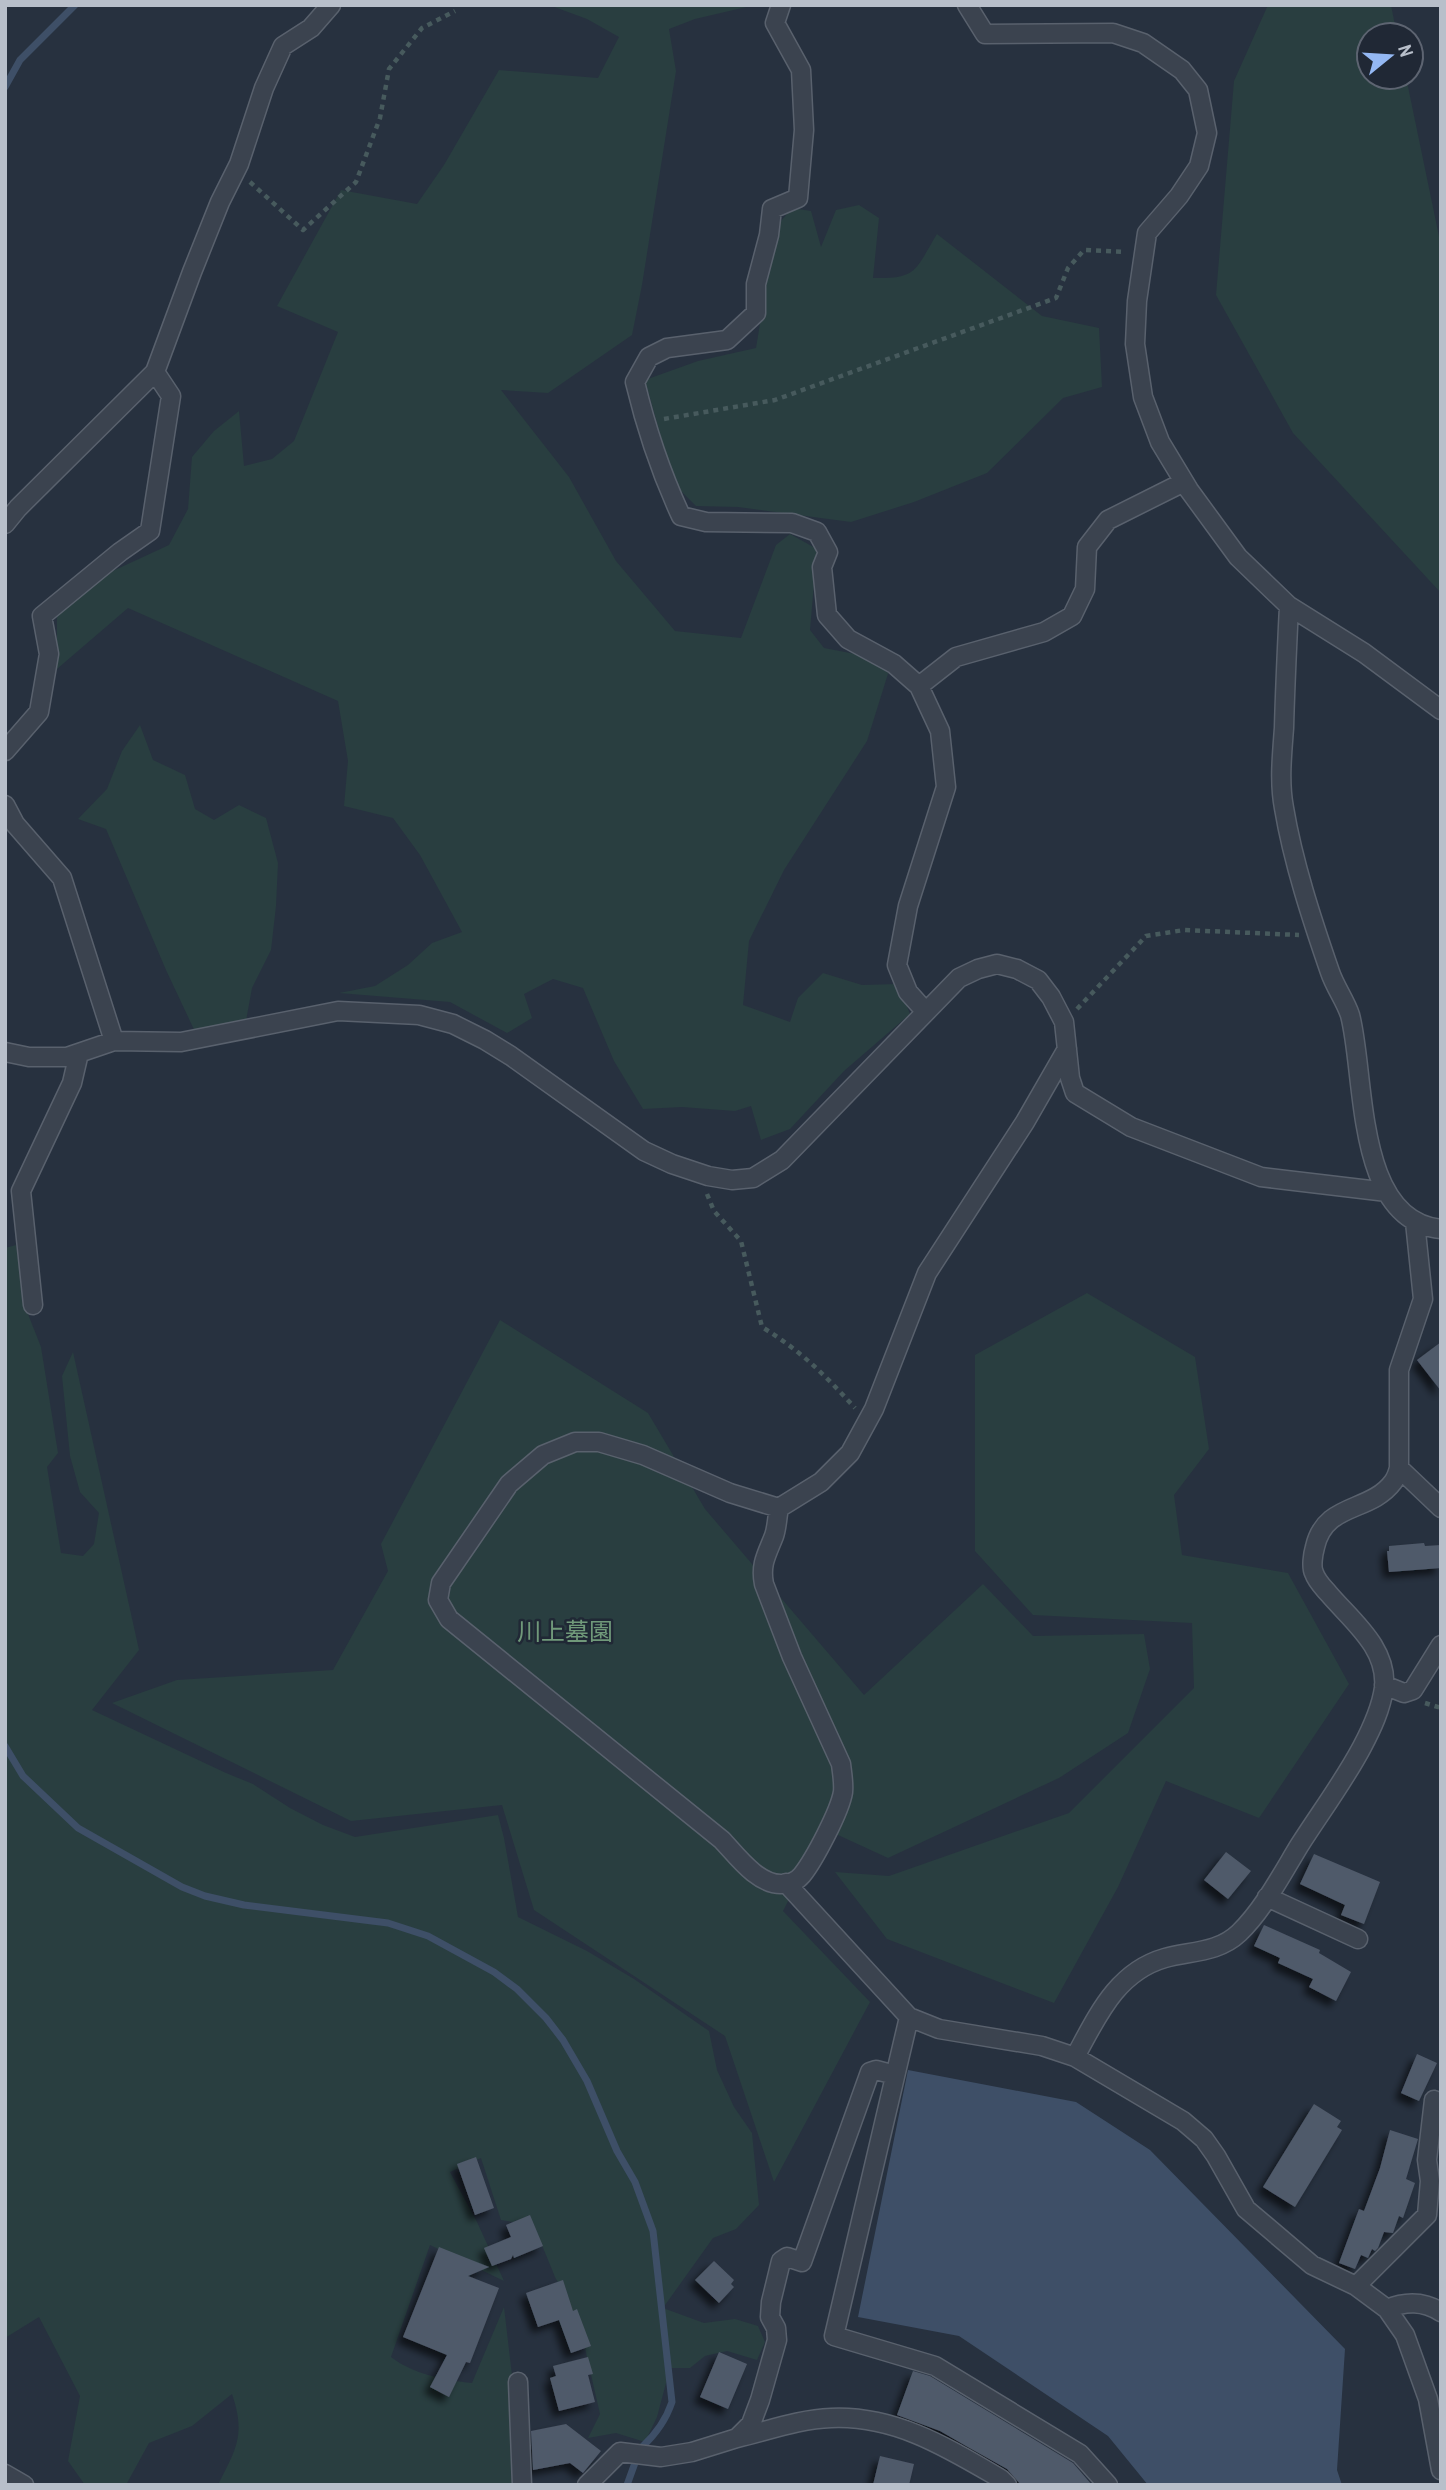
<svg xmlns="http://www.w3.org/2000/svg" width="1446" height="2490" viewBox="0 0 1446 2490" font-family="'Archivo Narrow','Noto Sans JP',sans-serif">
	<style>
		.green { fill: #293e40 }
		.water { fill: #3e4f67 }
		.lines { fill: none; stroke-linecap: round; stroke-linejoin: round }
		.stream { stroke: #3e4f67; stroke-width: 7 }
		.building { fill: #505a6a; filter: url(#shadow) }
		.minor-casing { stroke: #59616d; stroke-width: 21 }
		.path { stroke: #475a5d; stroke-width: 4.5; stroke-dasharray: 5 5; stroke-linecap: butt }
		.minor { stroke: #3b434f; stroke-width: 18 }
		.labels { text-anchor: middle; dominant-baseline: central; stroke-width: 5; stroke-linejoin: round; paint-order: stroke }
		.park-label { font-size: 24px; fill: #70997a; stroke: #202835 }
	</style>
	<defs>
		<filter id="shadow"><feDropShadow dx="-6" dy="6" stdDeviation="3.5" flood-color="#0009"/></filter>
	</defs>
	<rect width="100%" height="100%" fill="#27313f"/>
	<path class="green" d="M549,5H755L695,19L669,29L676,71L642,285L632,335L548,393L501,390L569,477L616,561L675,631L741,638L776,545L790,534L817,549L810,630L824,648L892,661L867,741L784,870L749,941L743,1005L790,1022L798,998L823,973L862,985L898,984L910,1014L844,1071L790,1129L761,1140L751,1106L735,1111L682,1107L643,1109L614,1061L583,988L553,979L524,994L532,1018L507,1033L450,1002L339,993L375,986L408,965L432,943L462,932L420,855L393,818L344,806L348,761L338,701L128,608L57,669V610L76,588L169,545L188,509L192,457L214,431L239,411L244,466L272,459L294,441L338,332L277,306L341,190L417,204L444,165L499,70L598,78L619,37L587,19Z
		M1268,5H1391L1397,35H1369V77H1406L1441,246V593L1293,433L1216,295L1234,81Z
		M859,205L879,218L873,278C918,279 915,270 937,234L1042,316L1099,328L1102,387L1063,398L987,473L914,502L851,522L738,507L696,506L674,484L645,380L698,361L756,348L776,227L792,208L811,211L821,247L836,210Z
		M140,725L153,760L185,775L195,809L214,820L239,805L266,818L278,863L276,906L271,950L252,988L244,1032L198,1038L166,970L106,829L78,819L107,789L122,751Z
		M16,1245L26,1309L41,1347L58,1453L47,1467L61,1553L83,1556L94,1544L99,1513L80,1492L70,1456L62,1376L73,1352L139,1650L92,1710L226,1773L253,1784L290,1808L323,1825L355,1837L498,1815L504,1838L518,1917L587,1951L634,1979L709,2031L717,2070L734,2107L752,2133L759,2205L736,2229L713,2238L663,2308L704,2323L735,2319L758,2326L765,2342L757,2360L727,2351L705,2356L690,2368H670L657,2417L645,2442L616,2433L588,2438L600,2414L579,2322L555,2277L537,2233L518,2223L501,2220L481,2158L450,2172L477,2222L504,2281L430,2245L391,2357C413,2374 444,2380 472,2383L504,2307L515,2401L513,2485H218C236,2449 246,2435 232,2394L192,2426L149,2443L126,2485H85L68,2461L80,2396L39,2317L5,2338V1248Z
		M1087,1293L1195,1357L1209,1449L1174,1495L1182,1555L1288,1573L1349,1684L1259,1818L1166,1781L1118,1887L1054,2003L887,1939L835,1872L889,1876L1069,1813L1194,1688L1192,1623L1033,1615L975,1551V1355Z
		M500,1320L648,1413L705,1509L864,1695L983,1584L1033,1636L1144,1634L1150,1669L1128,1733L1059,1778L888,1858L825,1829L783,1911L870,2002L774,2182L725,2036L534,1910L502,1805L351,1821L112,1703L177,1680L333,1670L388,1571L381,1544Z"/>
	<path class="water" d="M908,2070L1076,2102L1150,2150L1345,2349L1337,2470L1342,2485H1148L1108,2436L959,2336L858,2317Z"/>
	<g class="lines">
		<path class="stream" d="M5,87L20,60L75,5
			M5,1746L23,1776L78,1828L182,1887L205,1896L244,1905L388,1923L428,1936L494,1972L517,1989L546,2018L563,2040L587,2081L617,2151L635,2182L653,2231L672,2402C666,2420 656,2434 642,2447
			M627,2485L636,2460"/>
	</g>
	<path class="building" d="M1441,1342V1391L1417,1360Z
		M1424,1543L1425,1546L1441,1545V1568L1389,1572L1387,1551H1389V1546Z
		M1226,1852L1251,1871L1228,1899L1204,1880Z
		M1314,1854L1380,1882L1364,1924L1341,1915L1345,1905L1300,1884Z
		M1264,1925L1320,1950L1319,1953L1351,1972L1336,2001L1309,1987L1313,1979L1278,1963L1280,1958L1254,1946Z
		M1417,2054L1437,2063L1419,2101L1401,2093Z
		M1314,2104L1341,2121L1337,2127L1342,2130L1295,2207L1263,2187Z
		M1390,2130L1418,2139L1406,2179L1415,2183L1403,2218L1399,2216L1393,2233L1384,2232L1378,2248L1375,2251L1372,2249L1368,2258L1361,2255L1355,2269L1339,2263L1359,2209L1364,2211L1380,2168Z
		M476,2157L494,2208L475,2215L457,2164Z
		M530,2215L543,2246L514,2258L513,2255L511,2259L492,2266L484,2248L511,2237L506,2225Z
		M439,2247L489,2267L468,2276L499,2288L470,2363L466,2362L449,2397L430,2387L447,2355L403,2337Z
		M714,2261L734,2280L731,2284L734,2287L719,2303L695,2280Z
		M563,2280L573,2311L577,2309L591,2346L571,2353L559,2320L538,2327L526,2293Z
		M719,2352L747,2364L728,2409L700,2397Z
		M588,2357L593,2374L588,2375L595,2402L559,2411L550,2378L556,2376L553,2366Z
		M913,2371L930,2376L1073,2463L1092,2485H1021L1007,2469L966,2446L940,2431L897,2415Z
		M566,2424L601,2451L583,2473L570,2463L533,2470L531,2431Z
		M880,2456L914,2464L909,2485H873Z"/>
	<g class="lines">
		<defs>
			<path id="minor" d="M781,5L775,23L801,70L804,130L798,198L772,209L769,235L756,284V313L727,340L667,348L649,357L635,382C646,428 661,473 681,516L706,522L792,523L817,532L828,552L822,567L827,615L848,639L894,664L919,686
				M967,5L985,34L1113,33L1143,43L1182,70L1198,90L1207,133L1199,166L1179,196L1147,233L1137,301L1135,344L1143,397L1160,442L1189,490L1238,557L1289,606L1364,653L1441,710
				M5,524L18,508L155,372L192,272L220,202L239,164L264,88L283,46L311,28L331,5
				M1289,606C1287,647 1285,688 1284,728C1282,755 1279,782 1284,808C1293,862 1312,920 1330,972C1335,987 1345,1000 1350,1015C1366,1075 1354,1221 1441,1229
				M5,751L39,712L49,654L42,616L120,552L150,531L171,396L155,372
				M5,805L15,824L62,878L114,1041
				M925,1011L908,992L897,965L908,906L946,787L940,731L919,686L956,657L1044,632L1072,616L1085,589L1087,547L1108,520L1184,482
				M5,1052L29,1057H67L114,1041L181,1042L338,1011L419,1015L453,1024L485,1040L511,1056L644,1151L672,1164L708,1176L732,1180L753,1178L782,1160L959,978L978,969L997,964L1017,969L1038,980L1051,997L1064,1022L1070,1078L1075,1093L1131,1127L1261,1177L1387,1192
				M33,1305L21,1191L72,1083L79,1053
				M1399,1468L1441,1508
				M779,1508C777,1517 777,1528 774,1536C767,1554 760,1564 764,1584L792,1657L841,1764C842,1773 844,1783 843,1792C840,1811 814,1860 802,1875C797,1881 790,1884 782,1884C758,1885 737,1856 722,1840L449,1619L438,1600L441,1583L509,1484L543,1455L575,1442H599L643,1455L730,1493L779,1508L821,1482L850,1453L874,1409L927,1273L1025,1122L1067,1049
				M1384,1685L1404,1693L1413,1690L1441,1645
				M786,1883L909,2017L939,2029L1042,2046L1075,2057L1183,2121L1204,2139L1216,2156L1246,2209L1312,2265L1356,2286L1387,2309L1405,2335L1428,2399L1441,2470
				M1267,1897L1358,1939
				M909,2017L834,2336L935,2366L1080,2454L1108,2485
				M1075,2057C1097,2017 1116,1972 1165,1958C1190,1951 1218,1953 1239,1933C1263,1910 1282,1874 1299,1846C1320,1813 1344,1781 1362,1747C1372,1728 1381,1709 1384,1688C1388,1648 1352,1621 1329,1594C1324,1588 1317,1582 1314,1573C1311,1567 1313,1554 1315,1547C1325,1502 1370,1513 1393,1482C1396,1478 1398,1472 1399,1468V1370L1423,1299L1415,1222
				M1356,2286L1427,2215L1430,2181L1427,2160L1434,2100
				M1387,2309C1406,2301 1423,2301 1441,2312
				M518,2382L522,2485
				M737,2438C767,2431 800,2419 831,2418C895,2415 948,2448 1001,2479L1007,2485
				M5,2474L24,2485
				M587,2485L620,2452L661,2457L692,2452L737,2438L751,2424L760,2400L777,2340L776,2328L770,2317L771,2302L781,2261L787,2257L802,2262L870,2072L876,2070L895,2075"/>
		</defs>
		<use href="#minor" class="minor-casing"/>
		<path class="path" d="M250,182L303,230L356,182L380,118L389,69L422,28L455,11
			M664,419L775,400L1056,298L1068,268L1084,250L1126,252
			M1077,1009L1146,936L1184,930L1299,935
			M707,1194L714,1211L741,1241L762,1327C802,1352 823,1373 855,1408
			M1425,1703L1441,1708"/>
		<use href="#minor" class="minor"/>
	</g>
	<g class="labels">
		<g class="park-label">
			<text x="565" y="1631">川上墓園</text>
		</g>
	</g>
	<rect width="1446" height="2490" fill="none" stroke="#b8bfca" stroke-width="14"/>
	<g transform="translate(1390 56) rotate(72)"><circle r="33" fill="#202835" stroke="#5d6471" stroke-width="2"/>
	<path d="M0-5L12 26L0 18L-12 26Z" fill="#94b8f3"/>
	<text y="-10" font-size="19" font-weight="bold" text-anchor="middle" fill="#b8bfca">N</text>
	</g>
</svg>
